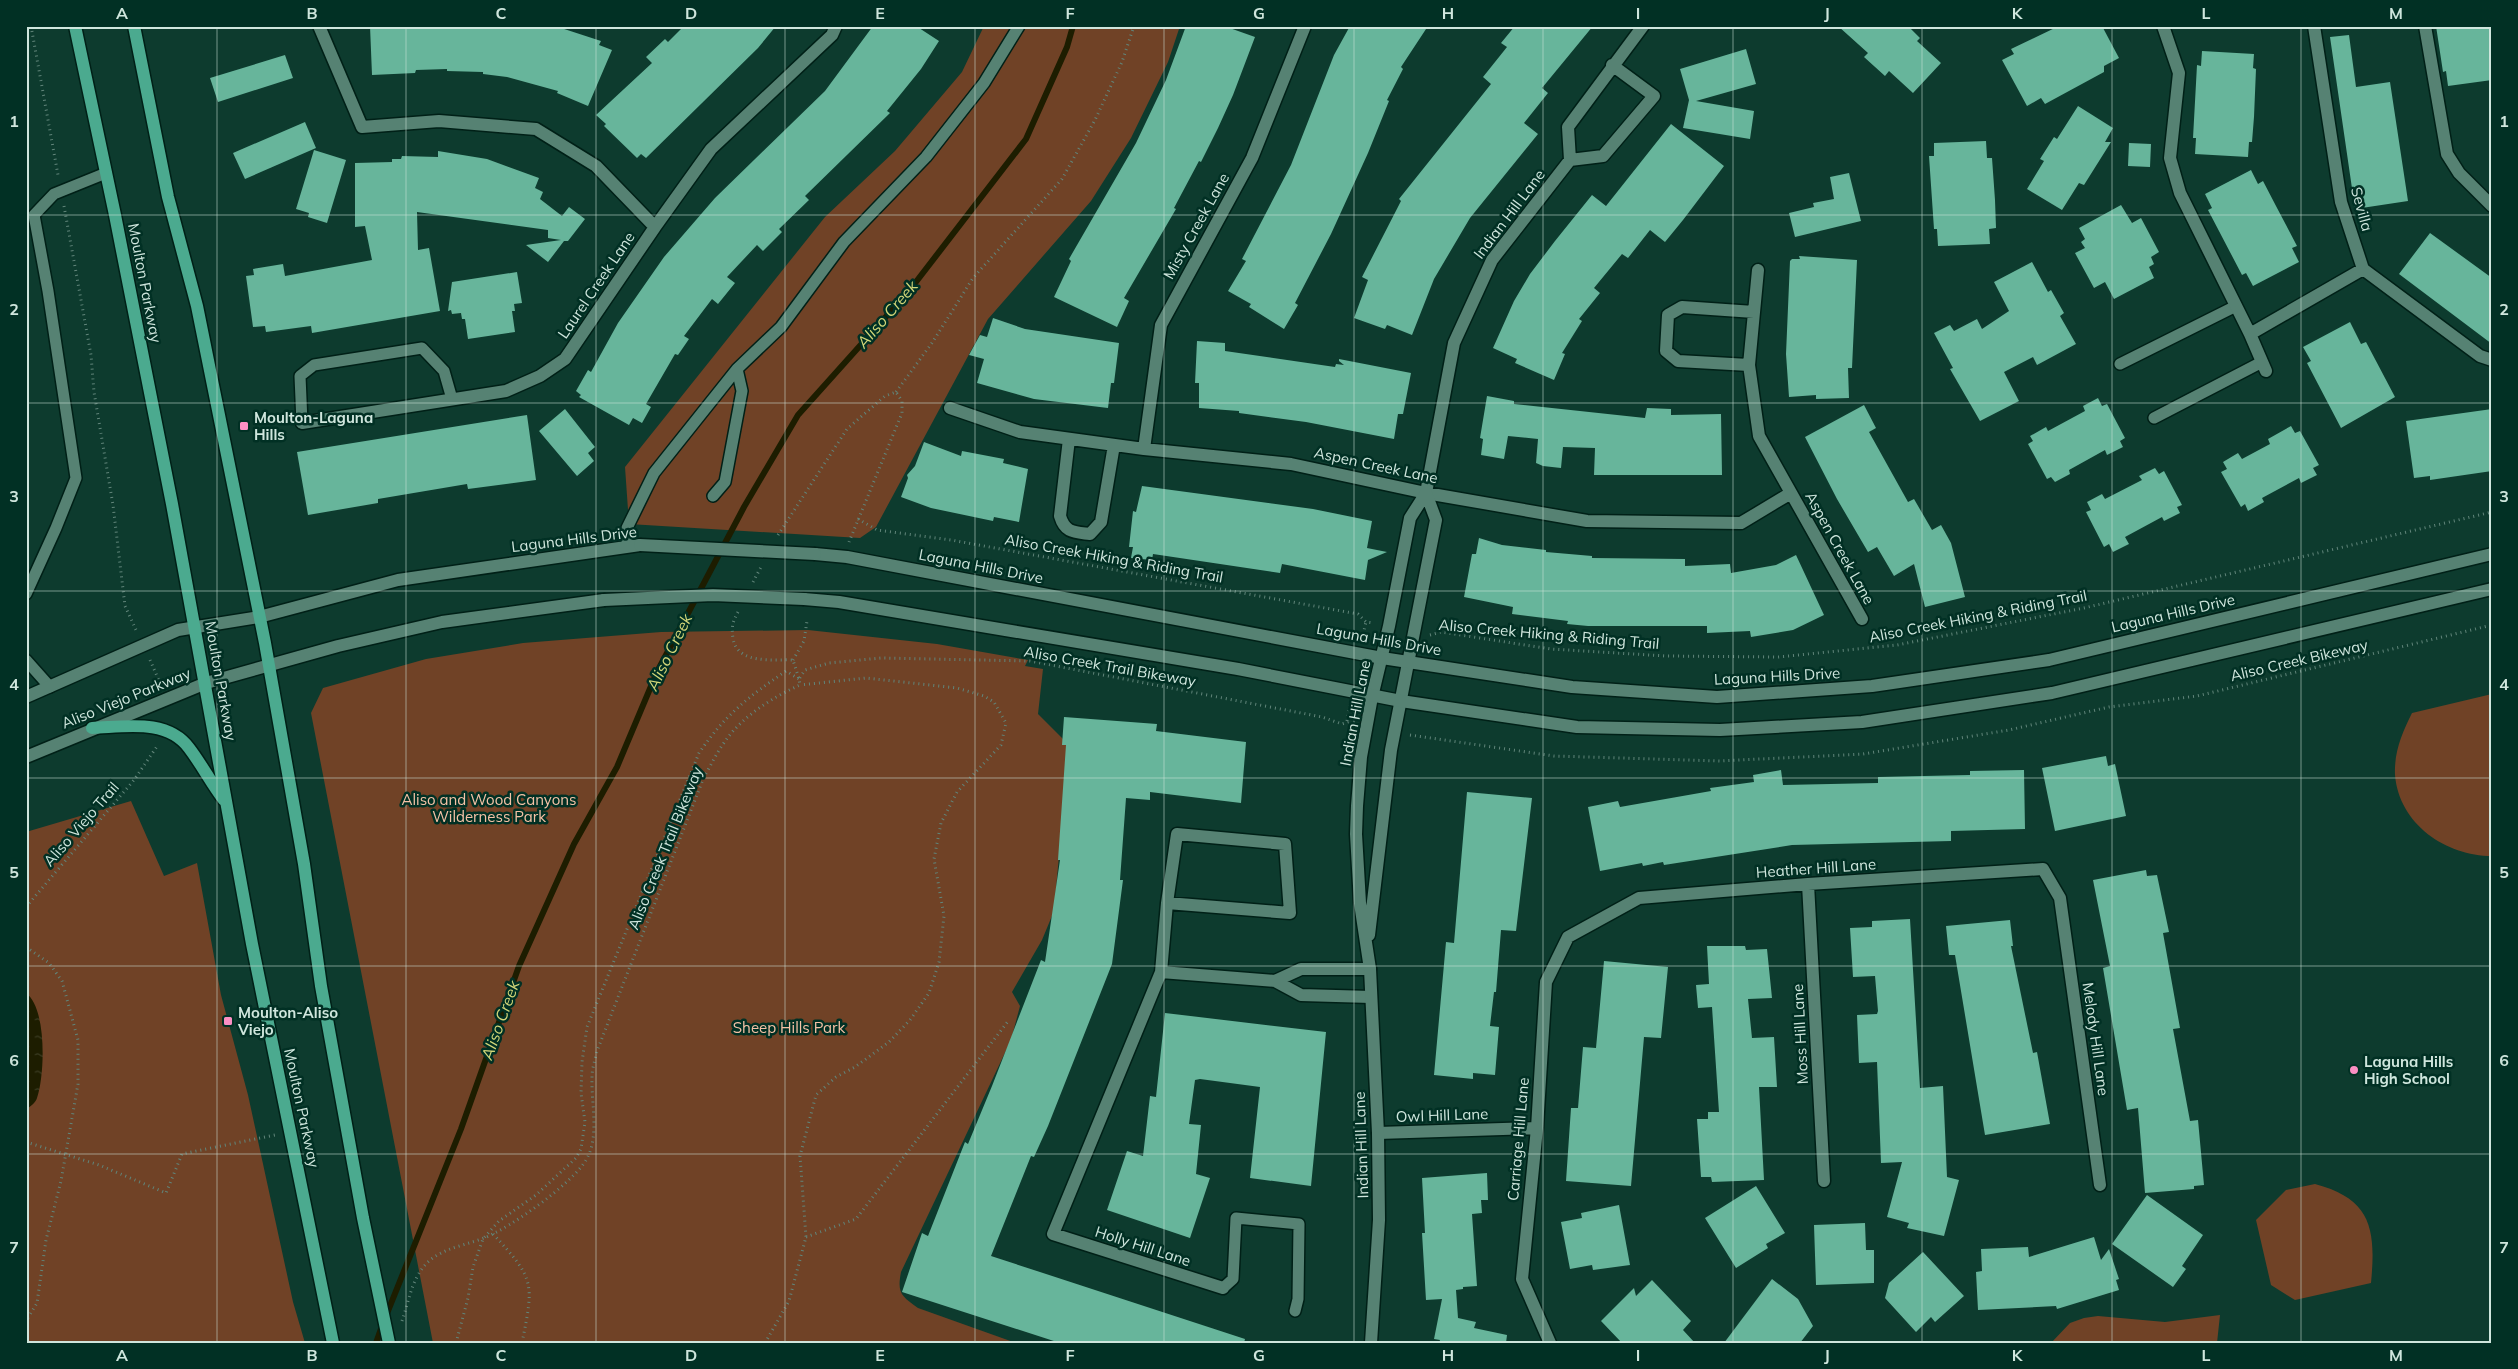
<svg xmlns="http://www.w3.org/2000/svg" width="2518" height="1369" viewBox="0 0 2518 1369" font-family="Mulish,sans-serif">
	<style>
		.green { fill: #704226 }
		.water { fill: url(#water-ripples) }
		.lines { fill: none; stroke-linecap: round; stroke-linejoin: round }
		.stream { stroke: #1d1d00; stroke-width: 6 }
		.building { fill: #67b59b }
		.service-casing { stroke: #002017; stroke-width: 14 }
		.minor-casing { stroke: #002017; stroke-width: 15 }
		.tertiary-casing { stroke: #002017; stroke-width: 15 }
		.secondary-casing { stroke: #002017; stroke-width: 15 }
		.primary-casing { stroke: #002017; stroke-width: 15 }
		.path { stroke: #61857a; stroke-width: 3; stroke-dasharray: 1 4; stroke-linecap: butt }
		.service { stroke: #568273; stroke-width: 11 }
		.minor { stroke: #568273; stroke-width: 12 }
		.tertiary { stroke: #568273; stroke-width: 12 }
		.secondary { stroke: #568273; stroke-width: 12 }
		.primary { stroke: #4baa8f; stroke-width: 12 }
		.secondary-bridge-casing { stroke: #002017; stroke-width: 15; stroke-linecap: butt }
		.secondary-bridge { stroke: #568273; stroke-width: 12 }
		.grid { fill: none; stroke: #cfe6dd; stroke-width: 1; stroke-opacity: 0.55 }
		.poi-dot { fill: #fb8fc3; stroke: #013024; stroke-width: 2 }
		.labels { text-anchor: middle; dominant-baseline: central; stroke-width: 5; stroke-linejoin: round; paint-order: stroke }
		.street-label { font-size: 15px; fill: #cfe6dd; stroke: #013024 }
		.poi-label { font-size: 15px; font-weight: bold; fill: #cfe6dd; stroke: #013024; text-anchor: start }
		.park-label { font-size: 15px; fill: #f5c2a6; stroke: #013024 }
		.water-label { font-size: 16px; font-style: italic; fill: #d3d779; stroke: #013024 }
		.neatline { fill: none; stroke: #cfe6dd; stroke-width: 2 }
		.grid-label { font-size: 16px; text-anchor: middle; font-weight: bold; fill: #cfe6dd }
	</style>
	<defs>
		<pattern id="water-ripples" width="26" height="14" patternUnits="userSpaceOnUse" patternTransform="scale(1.25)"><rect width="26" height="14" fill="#1d1d00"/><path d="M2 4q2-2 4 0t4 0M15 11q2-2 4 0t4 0" fill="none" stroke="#3d3e25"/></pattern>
	</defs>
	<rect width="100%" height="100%" fill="#0d3b2e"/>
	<path class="green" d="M984,26H1180L1168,62L1131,138L1091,201L988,319L876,527L860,538L629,524L625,467L825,217L895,151L962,72Z
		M808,630L937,644L1028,660L1025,666L1043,669L1038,714L1069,745L1054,911L1042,940L1012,992L1020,1006L1011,1040L901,1272C897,1293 901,1296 918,1308L1016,1343H433L311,713L323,688L426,659L523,643L661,632Z
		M2492,694V856C2446,856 2399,824 2395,775C2394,752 2402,733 2412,713Z
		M131,801L164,876L197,863L221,995L248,1095L293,1302L305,1343H26V832Z
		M2315,1184C2372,1199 2376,1230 2371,1283L2295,1300L2271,1285L2256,1220L2286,1190Z
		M2220,1315L2217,1343H2051L2070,1323L2084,1318L2098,1316L2165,1322Z"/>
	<path class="water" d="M26,993C47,1008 45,1075 37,1098C36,1102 31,1106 27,1109Z"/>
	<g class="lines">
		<path class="stream" d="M386,1316L461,1129L519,966L574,844L617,767L657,672L744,507L798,415L909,291L1026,139L1067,47L1073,26
			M376,1343L382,1326"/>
	</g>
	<path class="building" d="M370,26H555L601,41L599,45L612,50L588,106L557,93L558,91L507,77L483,74V72L447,71V69L416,70L415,73L372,75Z
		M684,26H776L758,48L646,158L641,154L637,158L604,126L606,124L596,115L652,63L646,57L665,39L668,42Z
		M873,26H916L939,41L921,69L887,111L890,113L805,196L809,200L779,229L782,232L763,251L757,245L727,277L735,283L718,304L712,299L684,336L689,339L678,355L675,354L646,404L651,407L642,423L633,418L629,425L579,397L581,395L576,391L588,370L591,372L618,323L664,257L715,198L825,91Z
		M1186,26H1224L1255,37L1233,95L1218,128L1201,162L1199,161L1174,208L1176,209L1124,298L1129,301L1117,327L1054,297L1071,261L1069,259L1136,143L1166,80Z
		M1350,26H1428L1401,67L1403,69L1387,100L1389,101L1368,153L1331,234L1295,303L1298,305L1284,329L1249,307L1251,304L1228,291L1246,261L1242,259L1291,165L1334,55Z
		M1515,26H1593L1542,88L1548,93L1524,123L1538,134L1470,218L1434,279L1412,335L1387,325L1385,329L1354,318L1368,280L1362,277L1401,201L1399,199L1491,84L1483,77L1507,47L1501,43Z
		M1838,26H1908L1920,38L1917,41L1941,63L1913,93L1889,71L1885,76L1864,57L1868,53Z
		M2059,26H2102L2119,58L2104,66V72L2045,104L2041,98L2027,106L2002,60L2014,54L2011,49Z
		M2436,26H2492V80L2448,86L2446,71L2443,72Z
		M2349,35L2356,87L2390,82L2408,201L2355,209L2330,37Z
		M1746,49L1756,84L1696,101L1754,111L1750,139L1683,128L1689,100L1680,69Z
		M2202,51L2254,54L2253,68L2256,69L2254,117L2252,142H2249L2248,157L2195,154L2196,138H2193L2197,65L2201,66Z
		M285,55L293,78L218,102L210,78Z
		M2078,106L2113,128L2105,142H2111L2084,185L2079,183L2062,210L2027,189L2044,161L2040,159L2054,137L2057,139Z
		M305,122L316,148L245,179L233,153Z
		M1671,124L1724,166L1683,220L1665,242L1650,230L1628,258L1622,254L1594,288L1600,293L1579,319L1582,321L1562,353L1565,354L1554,380L1515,363L1517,359L1493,348L1514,301L1530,274L1555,241L1592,195L1606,206Z
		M1986,141L1987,158H1992L1995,200L1996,228L1989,229L1990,244L1938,246L1937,229H1934L1929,156H1934V143Z
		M2129,143L2151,144L2150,167L2128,166Z
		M314,150L346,160L327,223L308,217L309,213L296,209Z
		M438,151L487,159L539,178L535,188L543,192L540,199L562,216L569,207L585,219L568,241H564L548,262L526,245L561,240L548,238V230L417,212L418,250L429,248L440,311L312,333L311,326L266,332L265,326L253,327L246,276L254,275L253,269L283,264L285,276L372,260L365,226L355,227V163L392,162V159H401L402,156L438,157Z
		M2251,170L2258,184L2263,181L2276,206L2297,246L2292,248L2299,262L2253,286L2246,273L2242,275L2208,210L2212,208L2205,194Z
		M1849,173L1861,221L1795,237L1789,213L1814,207L1813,203L1834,199L1830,177Z
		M2121,205L2132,223L2141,218L2159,252L2151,257L2154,264L2149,267L2154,278L2114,299L2105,282L2094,288L2075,253L2085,248L2081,242L2085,239L2079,228Z
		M2430,233L2492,278V344L2399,274Z
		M1799,256L1857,260L1852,368H1848L1849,398L1816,399V395L1789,397L1786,354L1790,261L1792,259H1800Z
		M2032,262L2048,292L2051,290L2064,313L2060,316L2076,344L2037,365L2033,357L2004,372L2019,401L1980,421L1950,369L1953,368L1934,333L1950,325L1954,331L1977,319L1982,329L2009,311L1994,282Z
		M517,272L522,303L514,304L515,311H512L515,332L468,339L465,319H462L461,313L452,314L451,310L448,311L452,282Z
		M993,318L1025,329L1119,343L1114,383H1111L1108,408L1034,399L977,383L984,359L969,355L980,335L987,337Z
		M2350,322L2361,344L2366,342L2395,397L2341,428L2307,363L2311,361L2303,347Z
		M1197,341L1225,343V351L1335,367L1336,364L1344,365L1339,361V359L1411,373L1403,414H1398L1394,439L1306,422L1239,413V411L1199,408V383H1195Z
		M1487,396L1514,401V404L1645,418L1647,408L1671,409V415L1721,414L1722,475H1594L1595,448L1563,447L1561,468L1543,466L1536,463L1538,439L1508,436L1504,459L1481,455L1483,439L1480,438Z
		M2098,398L2102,406L2107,404L2125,438L2120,441L2123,447L2107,455L2105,450L2069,470L2070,474L2055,482L2051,477L2047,479L2028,444L2033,441L2030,436L2046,427L2048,431L2085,411L2083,406Z
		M1864,405L1876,428L1869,432L1908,502L1914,499L1932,530L1941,525L1951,543L1965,597L1925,607L1914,564L1894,576L1877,547L1868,552L1837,499L1805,437Z
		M565,409L595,447L588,453L594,461L577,476L539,431Z
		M2492,409V471L2430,480V476L2414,478L2406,421Z
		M527,415L536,480L468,489L467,484L378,499V503L308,515L297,452Z
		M2291,426L2295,433L2300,431L2319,465L2313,468L2317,475L2301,483L2299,478L2262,498L2264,502L2248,511L2245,504L2241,507L2221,472L2227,469L2223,462L2238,453L2242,459L2270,444L2268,439Z
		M924,442L961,456L962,451L1004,459L1003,463L1028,469L1019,522L994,517L993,521L931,508L901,497L908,478L907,475L915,466Z
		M2155,468L2159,474L2164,471L2182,505L2177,507L2180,513L2164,521L2162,517L2125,537L2129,544L2113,552L2109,544L2104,547L2086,512L2091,510L2087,502L2102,494L2105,499L2142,480L2139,476Z
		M1142,486L1313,509L1372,521L1367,548L1387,552L1368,560L1365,580L1282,564L1280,573L1153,554L1152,560L1131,558L1133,547H1129L1133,511L1136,512Z
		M1479,538L1502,545L1546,550V552L1592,556V558L1685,559V566L1730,564L1731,573L1776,565L1796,555L1824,615L1793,630L1751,637L1750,631L1707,633V626H1588L1567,624L1568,621L1512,614L1513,607L1464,597L1472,554H1476Z
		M1064,717L1157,724L1156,731L1246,742L1241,803L1150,792V800L1126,798L1120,880H1123L1112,964L1048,1126L1034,1157L1031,1156L991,1256L1245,1339L1244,1343H1060L902,1292L922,1233L928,1236L965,1142L968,1144L992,1086L1041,960L1045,962L1060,860H1058L1066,745H1062Z
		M2106,756L2108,766L2115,764L2126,816L2055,831L2042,768Z
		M1781,770L1783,785L1878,783V777L1970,775V771L2024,770L2025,829L1951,831V841L1792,845L1664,865L1663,862L1643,866L1642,863L1600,871L1588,807L1618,801L1620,807L1711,791L1710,788L1754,782L1753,775Z
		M1467,792L1532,798L1516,931L1501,930L1496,992H1494L1490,1026L1499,1027L1495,1075L1473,1073V1079L1434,1075L1446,942L1454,943Z
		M2146,870L2147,876L2157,875L2169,932L2163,933L2180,1028L2173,1029L2190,1121L2198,1120L2204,1185L2194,1186V1189L2145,1193L2138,1108L2127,1110L2103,968L2110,966L2093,880Z
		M1910,919L1920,1088L1943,1086L1947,1177L1959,1180L1944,1236L1907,1228L1909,1223L1887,1217L1902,1162L1881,1163L1877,1062L1859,1063L1857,1015L1877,1014L1878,1011L1875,976L1853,977L1850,928L1872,927V921Z
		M2010,920L2013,946H2011L2033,1053L2037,1052L2050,1124L1985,1135L1955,955H1949L1946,926Z
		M1707,946H1745L1746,950L1767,949L1772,998L1748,999L1752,1038L1774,1037L1777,1087H1759L1764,1180L1712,1182L1711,1177H1701L1697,1119H1708V1112H1719L1712,1007L1698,1008L1696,985L1709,984Z
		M1604,961L1668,967L1661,1038L1644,1037L1631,1186L1566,1181L1571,1108H1578L1583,1047L1596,1048Z
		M1165,1013L1326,1032L1311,1186L1250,1178L1260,1087L1200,1079L1195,1080L1189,1124L1201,1125L1196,1174L1210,1178L1190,1238L1107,1210L1127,1151L1143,1156L1150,1096L1156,1097Z
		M1487,1173L1488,1200H1481L1482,1213L1472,1214L1477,1286L1463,1287V1289L1456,1290L1458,1318L1476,1322L1474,1328L1507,1335L1506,1343H1439L1440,1340L1434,1339L1442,1299L1426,1300L1422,1233H1425L1422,1178Z
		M1756,1186L1785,1233L1766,1244L1768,1248L1736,1268L1705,1218Z
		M2147,1195L2203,1235L2182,1266L2186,1269L2173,1287L2112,1244Z
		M1619,1205L1630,1265L1593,1270L1592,1265L1570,1269L1561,1222L1582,1218L1581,1213Z
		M1865,1223L1866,1250H1874V1283L1816,1285L1814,1225Z
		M2094,1237L2101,1260L2109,1249L2119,1279L2116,1280L2119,1290L2057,1309L2056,1306L1978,1310L1976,1272L1982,1271L1981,1249L2028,1247L2029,1257Z
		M1923,1252L1964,1296L1935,1322L1931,1317L1916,1332L1885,1298L1889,1283Z
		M1772,1279L1798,1299L1813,1326L1800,1343H1724Z
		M1652,1280L1691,1321L1683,1330L1695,1343H1622L1601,1321L1634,1288L1636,1296Z"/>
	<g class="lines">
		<defs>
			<path id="service" d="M2120,364L2236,306
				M2154,418L2262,362
				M302,423L300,376L314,365L422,348L444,371L452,399
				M713,496L725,482L742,391L737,369
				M627,546V528L654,473L737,369L781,327L844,242L926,157L984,83L1019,26
				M26,594L56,528L76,478L48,291L34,215L54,194L106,173
				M26,660L50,687
				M1223,1288L1233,1279L1236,1218L1299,1224L1298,1299L1295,1311"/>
			<path id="minor" d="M319,26L362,127L439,121L536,129L596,166L655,227
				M2163,26L2179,73L2170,158L2180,193L2250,334L2266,371
				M2314,26L2341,202L2363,269
				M2425,26L2447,154L2459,173L2492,206
				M1570,160L1603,156L1654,96L1612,65
				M2363,269L2480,356L2492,360
				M1758,270L1749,365L1759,436L1862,619
				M2250,334L2363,269
				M1749,365L1678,361L1666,351L1668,315L1682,307L1754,312
				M950,408L1020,432L1144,449L1291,464L1426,493L1587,521L1741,523L1791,493
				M302,423L506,391L540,376L565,359L655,227L711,149L832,35L836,26
				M1069,439L1060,516C1065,533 1074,532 1090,534L1101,522L1114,445
				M1144,449L1161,325L1252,158L1305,26
				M1426,493L1454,343L1492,260L1570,160L1568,127L1643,26
				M1808,884L1824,1181
				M1167,903L1290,913L1285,844L1177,834L1167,903L1161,972L1053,1234L1223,1288
				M1161,972L1275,981L1301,995L1371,997
				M1275,981L1301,969H1370
				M1378,1133L1537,1128
				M1550,1343L1522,1279L1537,1128L1546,982L1568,937L1639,898L1808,884L2043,869L2060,898L2100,1185"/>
			<path id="tertiary" d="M1369,935L1391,750L1436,520L1426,493
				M1371,1343L1379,1220L1378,1133L1370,969L1360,903L1356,834L1357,806L1361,757L1372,697L1389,626L1410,518L1426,493"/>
			<path id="secondary" d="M815,554L847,557L1382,658L1572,687L1717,697L1872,686L2049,660L2492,554
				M804,599L839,602L1238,669L1401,701L1577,727L1720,730L1862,722L2052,693L2492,589
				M26,697L178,630L259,617L398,580L640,545
				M26,757L206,683L338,646L442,622L604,600"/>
			<path id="primary" d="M75,26L115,215L172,504L252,944L333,1343
				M134,26L168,197L197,306L265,643L304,864L321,986L363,1218L389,1343
				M92,728C124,727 167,718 189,748C202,765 211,783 224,800"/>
		</defs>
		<use href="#service" class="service-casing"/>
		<use href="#minor" class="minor-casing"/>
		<use href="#tertiary" class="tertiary-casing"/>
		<use href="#secondary" class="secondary-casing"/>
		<use href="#primary" class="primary-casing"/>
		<path class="path" d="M31,26L58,175
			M64,206L91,355L94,392L113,505L125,606L137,632
			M896,392L932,343L973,278L1062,179L1095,120L1122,62L1134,26
			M858,519L877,530L951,540L1358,614L1366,622L1374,623
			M778,535L847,429L885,396L896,392L902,401V413L849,542
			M753,582L761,567
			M738,612C733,621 731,627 733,638C737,665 773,659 793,660L799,679
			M1430,635L1441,632L1551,649L1666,656L1778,657L1897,645L2084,608L2492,512
			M1362,639L1366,622
			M150,660L161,685
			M793,660L804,641L807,621
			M1347,721L1350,706
			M1410,735L1554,756L1720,761L1863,754L2009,730L2109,707L2197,696L2492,625
			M26,907L134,780L158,745
			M26,947L49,963L62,981L78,1040V1084L61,1181L46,1240L37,1303L26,1321
			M26,1142L99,1165L166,1193L182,1154L275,1135
			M493,1234C535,1279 534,1283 522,1343
			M806,1237L856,1219L1009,1020
			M402,1321C407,1307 410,1290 417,1277C431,1249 458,1248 484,1238C510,1228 572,1184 586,1160C600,1137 591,1103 592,1077C592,1069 595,1060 597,1051L704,777C711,765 717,752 726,740C743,716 773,697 800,685L799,679L805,670L829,663L881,658L1030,661L1322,717L1342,724L1351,721
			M456,1343L468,1298L473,1267L483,1239L499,1221L536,1195L576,1158L581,1149L585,1122L581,1093L582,1062L587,1027L699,753C725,715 748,697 786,671L799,679
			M765,1343L789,1301L806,1237L800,1156L816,1095L836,1077L855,1067L889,1042L910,1020L929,993L939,962L944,916L934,859L941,823L957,792L1001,745L1006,723L994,702L984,696L957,688L866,678L800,685"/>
		<use href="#service" class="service"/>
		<use href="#minor" class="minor"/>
		<use href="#tertiary" class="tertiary"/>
		<use href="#secondary" class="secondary"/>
		<use href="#primary" class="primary"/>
		<defs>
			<path id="secondary-bridge" d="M640,545L815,554
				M604,600L713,595L804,599"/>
		</defs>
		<use href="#secondary-bridge" class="secondary-bridge-casing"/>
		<use href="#secondary-bridge" class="secondary-bridge"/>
	</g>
	<path class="grid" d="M217,26V1343M406,26V1343M596,26V1343M785,26V1343M975,26V1343M1164,26V1343M1354,26V1343M1543,26V1343M1733,26V1343M1922,26V1343M2112,26V1343M2301,26V1343M26,215H2492M26,403H2492M26,591H2492M26,778H2492M26,966H2492M26,1154H2492"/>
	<g class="poi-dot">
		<rect x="239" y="421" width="10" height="10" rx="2.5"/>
		<rect x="223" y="1016" width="10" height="10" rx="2.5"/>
		<circle cx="2354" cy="1070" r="5"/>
	</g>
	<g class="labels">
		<g class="street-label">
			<text transform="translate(2362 209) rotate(75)">Sevilla</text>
			<text transform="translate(1509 214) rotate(-53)">Indian Hill Lane</text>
			<text transform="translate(1196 226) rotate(-61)">Misty Creek Lane</text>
			<text transform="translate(145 283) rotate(79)">Moulton Parkway</text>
			<text transform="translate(596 285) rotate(-56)">Laurel Creek Lane</text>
			<text transform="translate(1376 465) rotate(12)">Aspen Creek Lane</text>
			<text transform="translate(574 539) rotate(-7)">Laguna Hills Drive</text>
			<text transform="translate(1840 548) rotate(61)">Aspen Creek Lane</text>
			<text transform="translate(1114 558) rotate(10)">Aliso Creek Hiking &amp; Riding Trail</text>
			<text transform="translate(981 566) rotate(11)">Laguna Hills Drive</text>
			<text transform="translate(2173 613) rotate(-13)">Laguna Hills Drive</text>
			<text transform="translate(1978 616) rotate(-11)">Aliso Creek Hiking &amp; Riding Trail</text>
			<text transform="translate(1549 634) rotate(5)">Aliso Creek Hiking &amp; Riding Trail</text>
			<text transform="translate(1379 639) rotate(10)">Laguna Hills Drive</text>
			<text transform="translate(2299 660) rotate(-13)">Aliso Creek Bikeway</text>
			<text transform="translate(1110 666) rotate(10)">Aliso Creek Trail Bikeway</text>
			<text transform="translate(1777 676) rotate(-3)">Laguna Hills Drive</text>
			<text transform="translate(221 681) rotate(80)">Moulton Parkway</text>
			<text transform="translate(126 698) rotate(-22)">Aliso Viejo Parkway</text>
			<text transform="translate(1355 713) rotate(-79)">Indian Hill Lane</text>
			<text transform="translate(81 824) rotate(-49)">Aliso Viejo Trail</text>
			<text transform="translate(665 848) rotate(-68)">Aliso Creek Trail Bikeway</text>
			<text transform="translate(1816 868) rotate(-4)">Heather Hill Lane</text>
			<text transform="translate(1800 1034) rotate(-93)">Moss Hill Lane</text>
			<text transform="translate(2096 1039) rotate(82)">Melody Hill Lane</text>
			<text transform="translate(302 1108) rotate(78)">Moulton Parkway</text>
			<text transform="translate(1442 1115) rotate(-2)">Owl Hill Lane</text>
			<text transform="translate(1518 1139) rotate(-85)">Carriage Hill Lane</text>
			<text transform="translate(1361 1145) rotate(-92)">Indian Hill Lane</text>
			<text transform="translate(1143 1246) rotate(18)">Holly Hill Lane</text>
		</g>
		<g class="poi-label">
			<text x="254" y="417">Moulton-Laguna<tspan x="254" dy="17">Hills</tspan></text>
			<text x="238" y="1012">Moulton-Aliso<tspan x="238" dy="17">Viejo</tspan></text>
			<text x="2364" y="1061">Laguna Hills<tspan x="2364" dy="17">High School</tspan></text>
		</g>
		<g class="park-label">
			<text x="489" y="799">Aliso and Wood Canyons<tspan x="489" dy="17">Wilderness Park</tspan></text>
			<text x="789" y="1027">Sheep Hills Park</text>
		</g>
		<g class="water-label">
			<text transform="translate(887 314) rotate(-49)">Aliso Creek</text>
			<text transform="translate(669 652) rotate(-64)">Aliso Creek</text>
			<text transform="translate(500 1020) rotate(-70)">Aliso Creek</text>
		</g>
	</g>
	<rect width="2518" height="1369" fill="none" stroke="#013024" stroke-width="55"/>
	<rect x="28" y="28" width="2462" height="1314" class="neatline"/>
	<g class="grid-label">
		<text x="122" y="19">A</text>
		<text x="312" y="19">B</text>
		<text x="501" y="19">C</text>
		<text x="691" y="19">D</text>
		<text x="880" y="19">E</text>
		<text x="1070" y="19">F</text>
		<text x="1259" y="19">G</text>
		<text x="1448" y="19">H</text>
		<text x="1638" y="19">I</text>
		<text x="1827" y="19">J</text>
		<text x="2017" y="19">K</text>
		<text x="2206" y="19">L</text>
		<text x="2396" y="19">M</text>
		<text x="14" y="127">1</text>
		<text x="2504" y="127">1</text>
		<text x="14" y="315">2</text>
		<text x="2504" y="315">2</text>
		<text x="14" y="502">3</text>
		<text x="2504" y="502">3</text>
		<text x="14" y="690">4</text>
		<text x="2504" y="690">4</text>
		<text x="14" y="878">5</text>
		<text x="2504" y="878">5</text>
		<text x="14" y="1066">6</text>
		<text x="2504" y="1066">6</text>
		<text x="14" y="1253">7</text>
		<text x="2504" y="1253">7</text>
		<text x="122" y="1361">A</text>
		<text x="312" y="1361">B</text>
		<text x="501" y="1361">C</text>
		<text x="691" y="1361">D</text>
		<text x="880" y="1361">E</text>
		<text x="1070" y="1361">F</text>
		<text x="1259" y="1361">G</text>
		<text x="1448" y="1361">H</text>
		<text x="1638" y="1361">I</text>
		<text x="1827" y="1361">J</text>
		<text x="2017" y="1361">K</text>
		<text x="2206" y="1361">L</text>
		<text x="2396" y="1361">M</text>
	</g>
</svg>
